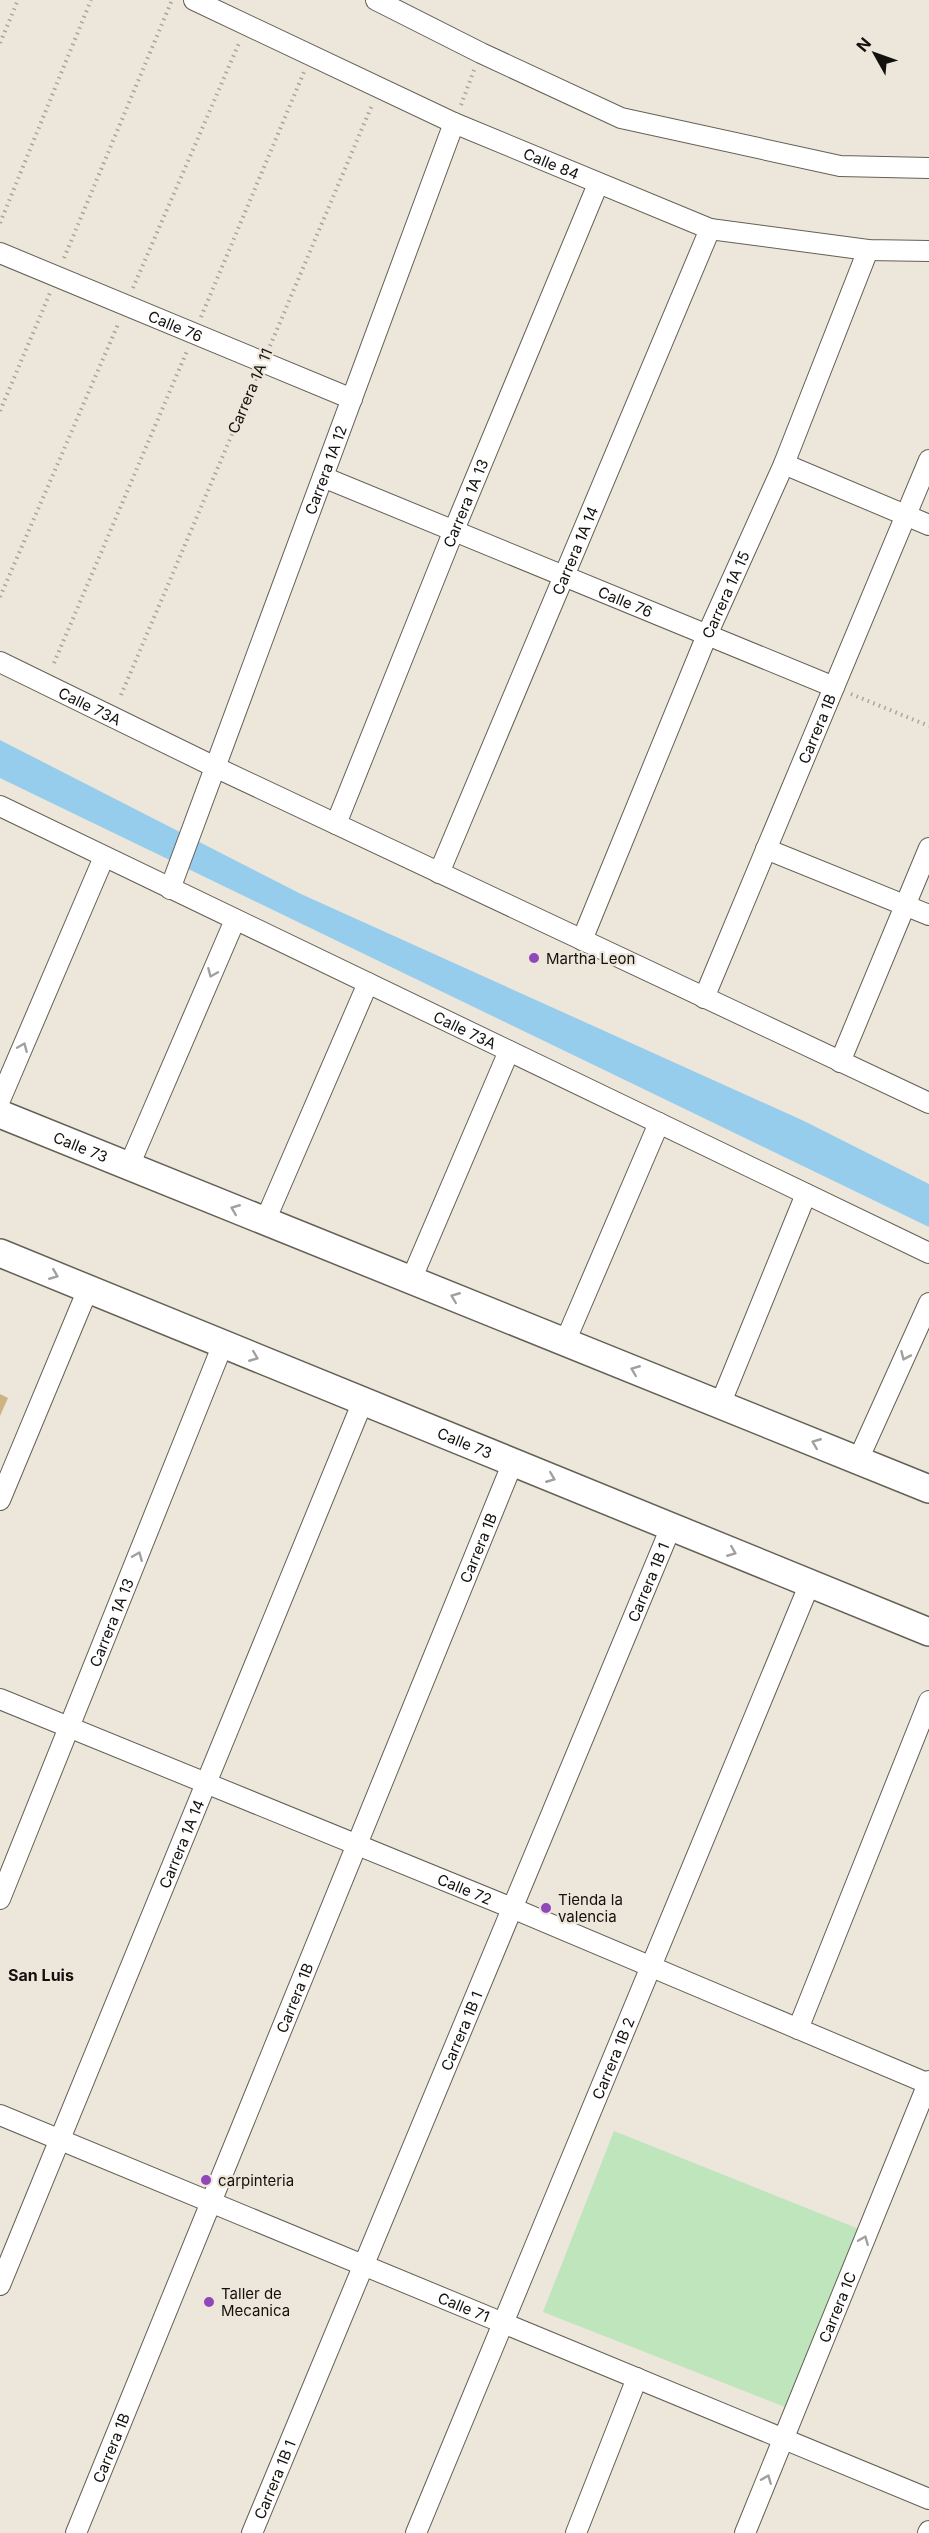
<svg xmlns="http://www.w3.org/2000/svg" width="929" height="2533" viewBox="0 0 929 2533" font-family="Inter,sans-serif">
	<style>
		.green { fill: #bfe5bc }
		.water { fill: #96cdec }
		.building { fill: #ceb282 }
		.lines { fill: none; stroke-linecap: round; stroke-linejoin: round }
		.minor-casing { stroke: #656056; stroke-width: 22 }
		.secondary-casing { stroke: #656056; stroke-width: 30 }
		.path { stroke: #aaa59b; stroke-width: 4; stroke-dasharray: 1.5 4.5; stroke-linecap: butt }
		.minor { stroke: #fff; stroke-width: 20 }
		.secondary { stroke: #fff; stroke-width: 27 }
		.oneway { stroke: #a1a09e }
		.poi-dot { fill: #9047b9; stroke: #ede6da; stroke-width: 2 }
		.labels { text-anchor: middle; dominant-baseline: central; stroke-width: 4.5; stroke-linejoin: round; paint-order: stroke }
		.street-label { font-size: 15px; fill: #13110d; stroke: #ede6da }
		.poi-label { font-size: 15px; fill: #13110d; stroke: #ede6da; text-anchor: start }
		.neighbourhood-label { font-size: 16px; font-weight: bold; fill: #13110d; stroke: #ede6da }
	</style>
	<rect width="100%" height="100%" fill="#ede6da"/>
	<path class="green" d="M614,2131L859,2229L790,2409L543,2312Z"/>
	<path class="water" d="M0,740L301,894L804,1121L929,1184V1227L0,778Z"/>
	<path class="building" d="M0,1394L8,1398L0,1416Z"/>
	<g class="lines">
		<defs>
			<g id="minor">
				<path id="s1" d="M194,0L454,123L710,229L868,250L929,251"/>
				<path d="M376,0L481,53L621,118L840,166L929,168"/>
				<path id="s2" d="M0,253L352,399"/>
				<path d="M784,464L929,525"/>
				<path id="s3" d="M323,477L834,687"/>
				<path id="s4" d="M0,662L215,767L929,1103"/>
				<path id="s5" d="M0,806L929,1253"/>
				<path id="s6" d="M336,824L454,530L598,184"/>
				<path d="M766,849L929,915"/>
				<path id="s7" d="M439,873L710,229"/>
				<path id="s8" d="M170,889L454,123"/>
				<path id="s9" d="M582,940L707,635L784,464L868,250"/>
				<path id="s10" d="M704,998L929,460"/>
				<path d="M840,1062L929,848"/>
				<path d="M0,1100L104,857"/>
				<path d="M129,1166L235,920"/>
				<path d="M265,1221L368,983"/>
				<path d="M411,1280L509,1051"/>
				<path d="M565,1342L659,1123"/>
				<path d="M722,1405L724,1395L806,1194"/>
				<path d="M858,1460L929,1303"/>
				<path d="M0,1500L88,1289"/>
				<path id="s11" d="M0,1699L512,1908L929,2084"/>
				<path id="s12" d="M0,1899L223,1344"/>
				<path d="M798,2029L929,1701"/>
				<path id="s13" d="M0,2115L929,2499"/>
				<path id="s14" d="M0,2285L363,1401"/>
				<path id="s15" d="M76,2533L513,1462"/>
				<path id="s16" d="M252,2533L671,1527"/>
				<path id="s17" d="M416,2533L810,1583"/>
				<path d="M576,2533L637,2378"/>
				<path id="s18" d="M745,2533L929,2081"/>
				<path d="M928,2533L929,2531"/>
			</g>
			<g id="secondary">
				<path id="s19" d="M0,1114L929,1489"/>
				<path id="s20" d="M0,1253L929,1632"/>
			</g>
		</defs>
		<use href="#minor" class="minor-casing"/>
		<use href="#secondary" class="secondary-casing"/>
		<path class="path" d="M0,43L18,0
			M461,105L474,70
			M0,223L91,0
			M64,258L172,0
			M133,288L240,41
			M201,317L304,72
			M270,346L372,105
			M0,411L50,293
			M0,597L119,322
			M54,663L187,351
			M851,694L929,726
			M121,695L256,378"/>
		<use href="#minor" class="minor"/>
		<use href="#secondary" class="secondary"/>
	</g>
	<defs><path id="oneway-chevron" d="M-2-3.5L2.5 0L-2 3.5" fill="none" stroke-width="1.6" stroke-linecap="round" stroke-linejoin="round" transform="scale(1.5)"/></defs>
	<g class="oneway">
		<use href="#oneway-chevron" transform="translate(212 973) rotate(113)"/>
		<use href="#oneway-chevron" transform="translate(23 1047) rotate(-67)"/>
		<use href="#oneway-chevron" transform="translate(235 1209) rotate(-158)"/>
		<use href="#oneway-chevron" transform="translate(54 1275) rotate(22)"/>
		<use href="#oneway-chevron" transform="translate(455 1297) rotate(-158)"/>
		<use href="#oneway-chevron" transform="translate(905 1356) rotate(114)"/>
		<use href="#oneway-chevron" transform="translate(254 1357) rotate(22)"/>
		<use href="#oneway-chevron" transform="translate(635 1370) rotate(-158)"/>
		<use href="#oneway-chevron" transform="translate(816 1443) rotate(-158)"/>
		<use href="#oneway-chevron" transform="translate(551 1478) rotate(22)"/>
		<use href="#oneway-chevron" transform="translate(732 1552) rotate(22)"/>
		<use href="#oneway-chevron" transform="translate(138 1556) rotate(-68)"/>
		<use href="#oneway-chevron" transform="translate(864 2240) rotate(-68)"/>
		<use href="#oneway-chevron" transform="translate(767 2479) rotate(-68)"/>
	</g>
	<g class="poi-dot">
		<circle cx="534" cy="958" r="6"/>
		<circle cx="546" cy="1908" r="6"/>
		<circle cx="206" cy="2180" r="6"/>
		<circle cx="209" cy="2302" r="6"/>
	</g>
	<g class="labels">
		<g class="street-label">
			<text stroke="none"><textPath href="#s1" startOffset="393">Calle 84</textPath></text>
			<text stroke="none"><textPath href="#s2" startOffset="190">Calle 76</textPath></text>
			<text transform="translate(250 391) rotate(-67)">Carrera 1A 11</text>
			<text stroke="none"><textPath href="#s8" startOffset="447">Carrera 1A 12</textPath></text>
			<text stroke="none"><textPath href="#s6" startOffset="346">Carrera 1A 13</textPath></text>
			<text stroke="none"><textPath href="#s7" startOffset="350">Carrera 1A 14</textPath></text>
			<text stroke="none"><textPath href="#s9" startOffset="374">Carrera 1A 15</textPath></text>
			<text stroke="none"><textPath href="#s3" startOffset="327">Calle 76</textPath></text>
			<text stroke="none"><textPath href="#s4" startOffset="100">Calle 73A</textPath></text>
			<text stroke="none"><textPath href="#s10" startOffset="292">Carrera 1B</textPath></text>
			<text stroke="none"><textPath href="#s5" startOffset="516">Calle 73A</textPath></text>
			<text stroke="none"><textPath href="#s19" startOffset="87">Calle 73</textPath></text>
			<text stroke="none"><textPath href="#s20" startOffset="502">Calle 73</textPath></text>
			<text stroke="none"><textPath href="#s15" startOffset="1064">Carrera 1B</textPath></text>
			<text stroke="none"><textPath href="#s16" startOffset="1030">Carrera 1B 1</textPath></text>
			<text stroke="none"><textPath href="#s12" startOffset="298">Carrera 1A 13</textPath></text>
			<text stroke="none"><textPath href="#s14" startOffset="477">Carrera 1A 14</textPath></text>
			<text stroke="none"><textPath href="#s11" startOffset="502">Calle 72</textPath></text>
			<text stroke="none"><textPath href="#s15" startOffset="578">Carrera 1B</textPath></text>
			<text stroke="none"><textPath href="#s16" startOffset="544">Carrera 1B 1</textPath></text>
			<text stroke="none"><textPath href="#s17" startOffset="514">Carrera 1B 2</textPath></text>
			<text stroke="none"><textPath href="#s13" startOffset="502">Calle 71</textPath></text>
			<text stroke="none"><textPath href="#s18" startOffset="244">Carrera 1C</textPath></text>
			<text stroke="none"><textPath href="#s15" startOffset="92">Carrera 1B</textPath></text>
			<text stroke="none"><textPath href="#s16" startOffset="58">Carrera 1B 1</textPath></text>
		</g>
		<g class="poi-label">
			<text x="546" y="958">Martha Leon</text>
			<text x="558" y="1899">Tienda la<tspan x="558" dy="17">valencia</tspan></text>
			<text x="218" y="2180">carpinteria</text>
			<text x="221" y="2293">Taller de<tspan x="221" dy="17">Mecanica</tspan></text>
		</g>
		<g class="neighbourhood-label">
			<text x="41" y="1975">San Luis</text>
		</g>
	</g>
	<g transform="translate(875 54) rotate(310)" stroke="#ede6da" stroke-width="4.5" paint-order="stroke">
	<path d="M0-4.5L10 22L0 15L-10 22Z" fill="#13110d"/>
	<text y="-9" font-size="16" font-weight="bold" text-anchor="middle" fill="#13110d">N</text>
	</g>
</svg>
